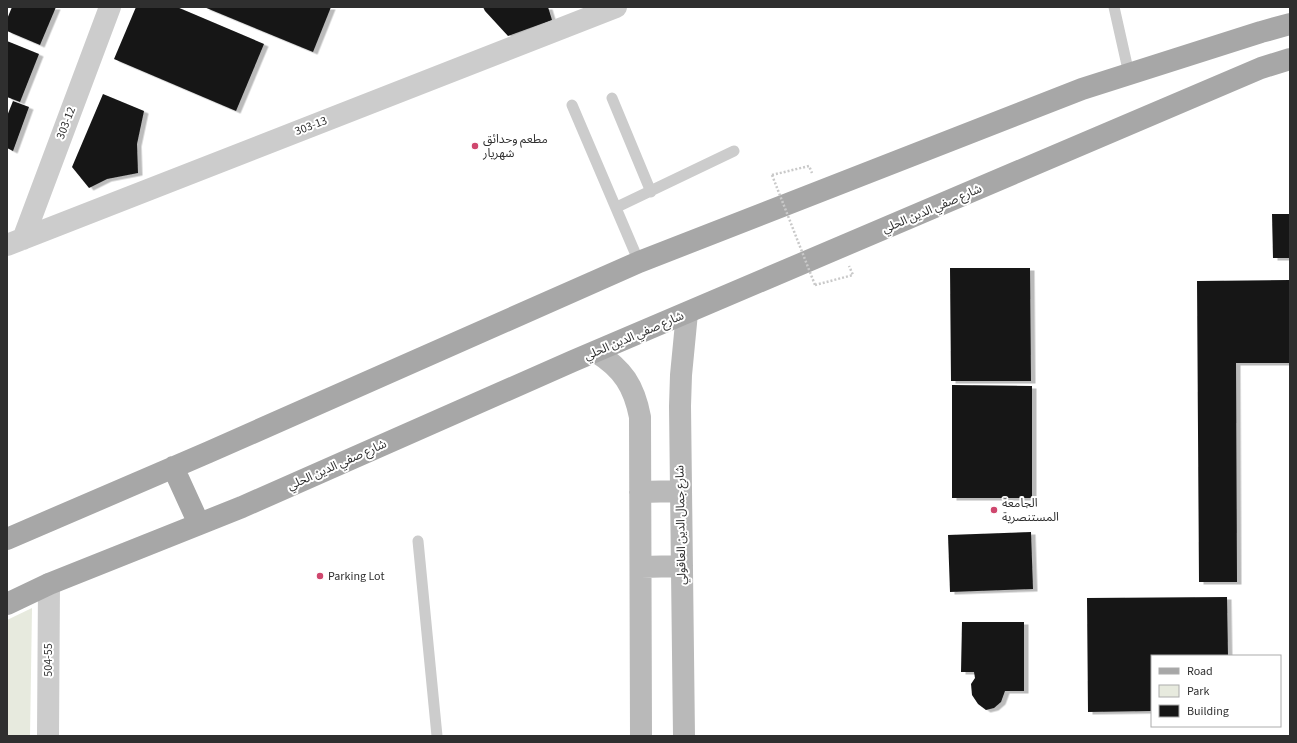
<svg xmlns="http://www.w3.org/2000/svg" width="1297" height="743" viewBox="0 0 1297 743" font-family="'Source Sans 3','Noto Sans Arabic',sans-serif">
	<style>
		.green { fill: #e7eade }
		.building { fill: #161616; filter: url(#shadow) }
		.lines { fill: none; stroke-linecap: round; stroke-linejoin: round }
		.path { stroke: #c9c9c9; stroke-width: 2.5; stroke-dasharray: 2 2; stroke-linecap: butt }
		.lane { stroke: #ccc; stroke-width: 11 }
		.street { stroke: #ccc; stroke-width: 22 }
		.secondary { stroke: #b9b9b9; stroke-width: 22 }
		.primary { stroke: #a7a7a7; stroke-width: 22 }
		.path-bridge { stroke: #c9c9c9; stroke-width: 2.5; stroke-dasharray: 2 2; stroke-linecap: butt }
		.poi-dot { fill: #cf476e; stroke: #fff; stroke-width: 1.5 }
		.labels { text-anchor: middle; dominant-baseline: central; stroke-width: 4; stroke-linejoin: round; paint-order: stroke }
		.street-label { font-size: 12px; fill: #2f2f2f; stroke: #fff }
		.poi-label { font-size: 12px; fill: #2f2f2f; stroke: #fff; text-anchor: start }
	</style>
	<defs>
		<filter id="shadow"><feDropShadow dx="4.5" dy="2.5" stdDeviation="0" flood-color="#0004"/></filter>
	</defs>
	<rect width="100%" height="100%" fill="#fff"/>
	<path class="green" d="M32,608L30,736H7V620Z"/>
	<path class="building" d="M12,7H56L40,45L7,31V19Z
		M136,7H177L264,44L236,111L114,59Z
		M204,7H331L313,52Z
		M483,7H548L552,20L508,36L485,11Z
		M7,41L39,54L20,102L7,97Z
		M103,94L144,111L137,144L138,173L107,179L89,188L72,167Z
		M13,101L29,107L13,151L7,148V116Z
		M1272,214H1290V258H1273Z
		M950,268H1030L1031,381H951Z
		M1290,280V363H1236L1237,582H1199L1197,281Z
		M952,385L1032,386V498H952Z
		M1031,532L1033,589L950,592L948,535Z
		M1227,597L1228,656H1152V711L1088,712L1087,598Z
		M962,622H1024V691H1005L1001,702L994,708L986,710L978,704L972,695L971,684L975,678L974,672H961Z"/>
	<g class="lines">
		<path class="path" d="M772,175L809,166L812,173
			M815,285L853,275L849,266"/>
		<path class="lane" d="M1114,7L1129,74
			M612,98L651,192
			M572,105L639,262
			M617,207L734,151
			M418,541L437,736"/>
		<path class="street" d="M23,239L110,7
			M7,245L616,7
			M48,736L49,584"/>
		<path class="secondary" d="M596,352C623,369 634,386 640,417L641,736
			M640,492L681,491
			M641,567L682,566
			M684,736L680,406L681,375L687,313"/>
		<path class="primary" d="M173,467L199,524
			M7,539L209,452L639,262L1082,89L1261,32L1290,24
			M7,604L49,584L242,507L573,361L1261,68L1290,59"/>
		<path class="path-bridge" d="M772,175L815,285"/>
	</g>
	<g class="poi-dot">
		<circle cx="475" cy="146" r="4"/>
		<circle cx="994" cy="510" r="4"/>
		<circle cx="320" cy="576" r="4"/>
	</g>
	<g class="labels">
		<g class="street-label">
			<text transform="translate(66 123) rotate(-69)">303-12</text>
			<text transform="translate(311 126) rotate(-21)">303-13</text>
			<text transform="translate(932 209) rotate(-23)">شارع صفي الدين الحلي</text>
			<text transform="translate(634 336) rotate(-23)">شارع صفي الدين الحلي</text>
			<text transform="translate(337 465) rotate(-24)">شارع صفي الدين الحلي</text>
			<text transform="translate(681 525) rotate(-91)">شارع جمال الدين العاقولي</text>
			<text transform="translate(48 660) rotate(-90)">504-55</text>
		</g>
		<g class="poi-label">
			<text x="483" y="139">مطعم وحدائق<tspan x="483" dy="14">شهريار</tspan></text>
			<text x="1002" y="503">الجامعة<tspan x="1002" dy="14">المستنصرية</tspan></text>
			<text x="328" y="576">Parking Lot</text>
		</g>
	</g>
	<rect width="1297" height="743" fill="none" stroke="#2f2f2f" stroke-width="16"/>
	<rect x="1151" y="655" width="130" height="72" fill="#ffffff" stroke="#acacac"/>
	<rect x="1159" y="668" width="20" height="6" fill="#a7a7a7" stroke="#acacac"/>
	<text x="1187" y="675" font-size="12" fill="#2f2f2f">Road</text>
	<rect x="1159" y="685" width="20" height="12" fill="#e7eade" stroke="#acacac"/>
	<text x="1187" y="695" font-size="12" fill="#2f2f2f">Park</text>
	<rect x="1159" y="705" width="20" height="12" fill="#161616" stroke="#acacac"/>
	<text x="1187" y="715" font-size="12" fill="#2f2f2f">Building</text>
</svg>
